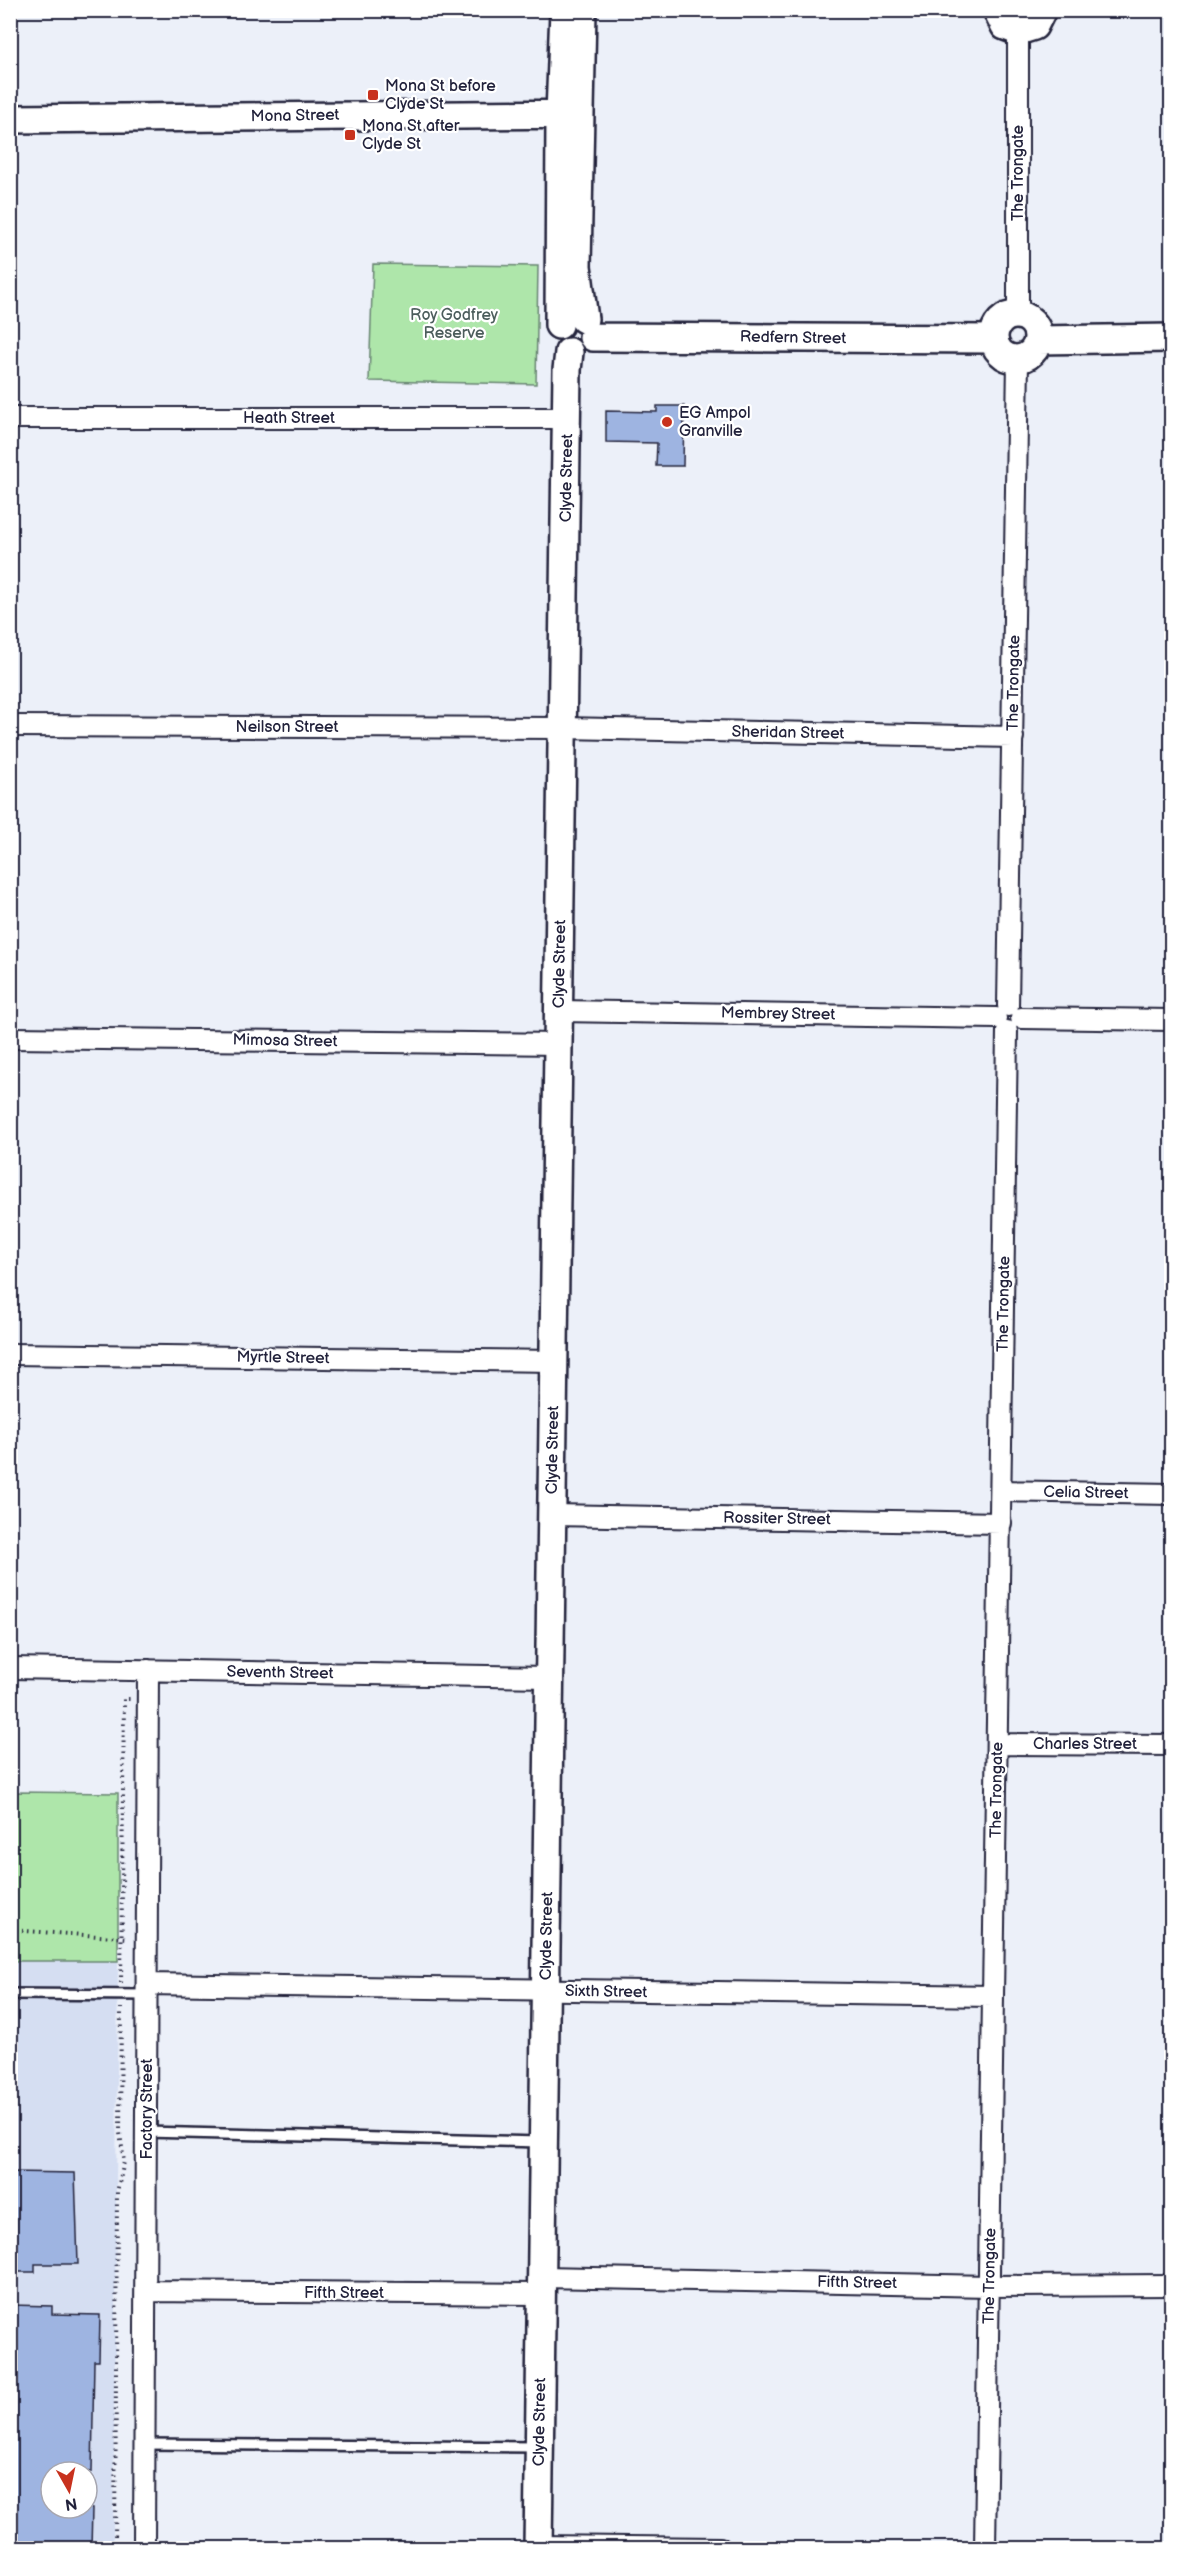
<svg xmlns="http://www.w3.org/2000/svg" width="1182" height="2559" viewBox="0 0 1182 2559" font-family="'Balsamiq Sans',sans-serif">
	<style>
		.built { fill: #d5def2; fill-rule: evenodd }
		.green { fill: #aee6aa; stroke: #688472; stroke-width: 1.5 }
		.building { fill: #9eb4e1; stroke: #22223b; stroke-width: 1.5 }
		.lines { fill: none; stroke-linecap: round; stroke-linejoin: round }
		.lane-casing { stroke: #22223b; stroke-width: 14 }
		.street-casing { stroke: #22223b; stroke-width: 24 }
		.secondary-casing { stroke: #22223b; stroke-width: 32 }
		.path { stroke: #22223b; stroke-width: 4; stroke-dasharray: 1.5 4.5; stroke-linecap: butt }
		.lane { stroke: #fff; stroke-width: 9 }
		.street { stroke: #fff; stroke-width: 20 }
		.secondary { stroke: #fff; stroke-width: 27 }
		.poi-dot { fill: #c8321e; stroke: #fff; stroke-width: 2 }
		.labels { text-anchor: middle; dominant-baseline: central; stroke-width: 4.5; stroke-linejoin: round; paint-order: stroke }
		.poi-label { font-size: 16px; fill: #22223b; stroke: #fff; text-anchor: start }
		.street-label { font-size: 16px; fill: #22223b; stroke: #fff }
		.park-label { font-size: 16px; fill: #4c5d5c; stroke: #fff }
	</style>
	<rect width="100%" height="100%" fill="#ecf0f9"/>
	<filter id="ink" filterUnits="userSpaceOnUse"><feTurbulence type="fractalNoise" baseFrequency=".0167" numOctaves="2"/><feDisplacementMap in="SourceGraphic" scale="12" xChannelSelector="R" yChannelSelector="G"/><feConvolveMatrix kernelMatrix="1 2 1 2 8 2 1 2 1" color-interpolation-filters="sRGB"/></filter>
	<g filter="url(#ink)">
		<path class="built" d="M10,1961H118L113,2548H11ZM51,2472H87V2508H51Z"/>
		<path class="green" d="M373,264L538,266L536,384L369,381Z
			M11,1792L118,1793V1961H11Z"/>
		<path class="building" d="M657,406H684L683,466H656L657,443L606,442V411L657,412Z
			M10,2172L75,2173L78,2264H35V2272H10Z
			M10,2305L52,2306V2314L100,2315L99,2361H94L92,2472H51V2508H92L91,2548H10Z"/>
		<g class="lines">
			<defs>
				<path id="lane" d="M10,1994L148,1995
					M146,2132L540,2142
					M145,2444L538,2447"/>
				<path id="street" d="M1018,31V315
					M10,418H568
					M10,726L563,728L1013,737
					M1008,1006L1018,360
					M559,1011L996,1018
					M1021,1018L1172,1020
					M10,1038L559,1044
					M10,1354L555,1361
					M1001,1491L1172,1494
					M553,1515L1001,1523
					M10,1668L550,1677
					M998,1744L1172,1745
					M147,1984L993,1996
					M542,2277L990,2286L1172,2285
					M146,2291L542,2294
					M538,2546L720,2548
					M144,2548L148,1670
					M985,2548L1007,1031"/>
				<path id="secondary" d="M582,10L577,266L584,319
					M997,10L1005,26L1018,31L1034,26L1042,10
					M10,119L580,114
					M994 337a22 22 0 1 1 44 0a22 22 0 1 1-44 0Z
					M559,325L560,114L564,10
					M593,337L994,339
					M1038,340L1172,338
					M538,2548L567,370L569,352"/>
			</defs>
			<use href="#lane" class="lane-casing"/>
			<use href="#street" class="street-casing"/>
			<use href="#secondary" class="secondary-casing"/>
			<path class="path" d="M10,1930L129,1938
				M121,1983L124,1699H130
				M115,2548L117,2192L124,2162L120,2133L121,2008"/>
			<use href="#lane" class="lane"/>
			<use href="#street" class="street"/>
			<use href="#secondary" class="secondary"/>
		</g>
	</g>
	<g class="poi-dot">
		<rect x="367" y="89" width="12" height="12" rx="3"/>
		<rect x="344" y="129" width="12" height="12" rx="3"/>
		<circle cx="667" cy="422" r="6"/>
	</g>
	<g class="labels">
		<g class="poi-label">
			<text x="385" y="86">Mona St before<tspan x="385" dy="18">Clyde St</tspan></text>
			<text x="362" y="126">Mona St after<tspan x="362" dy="18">Clyde St</tspan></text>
			<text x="679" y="413">EG Ampol<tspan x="679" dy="18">Granville</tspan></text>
		</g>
		<g class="street-label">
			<text transform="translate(295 116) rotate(-1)">Mona Street</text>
			<text transform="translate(1018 173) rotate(-90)">The Trongate</text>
			<text transform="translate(793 338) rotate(1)">Redfern Street</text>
			<text x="289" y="418">Heath Street</text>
			<text transform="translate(567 478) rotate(-89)">Clyde Street</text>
			<text transform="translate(1014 683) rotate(-89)">The Trongate</text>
			<text x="287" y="727">Neilson Street</text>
			<text transform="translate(788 733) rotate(1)">Sheridan Street</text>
			<text transform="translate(560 964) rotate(-89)">Clyde Street</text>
			<text transform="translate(778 1014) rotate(1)">Membrey Street</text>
			<text transform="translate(285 1041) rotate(1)">Mimosa Street</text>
			<text transform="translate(1004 1304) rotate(-89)">The Trongate</text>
			<text transform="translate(283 1358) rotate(1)">Myrtle Street</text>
			<text transform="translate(553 1450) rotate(-89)">Clyde Street</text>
			<text transform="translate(1086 1493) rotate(1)">Celia Street</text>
			<text transform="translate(777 1519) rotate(1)">Rossiter Street</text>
			<text transform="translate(280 1673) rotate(1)">Seventh Street</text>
			<text x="1085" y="1744">Charles Street</text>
			<text transform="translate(997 1790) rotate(-89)">The Trongate</text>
			<text transform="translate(547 1936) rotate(-89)">Clyde Street</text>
			<text transform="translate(606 1992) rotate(1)">Sixth Street</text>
			<text transform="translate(147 2109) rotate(-90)">Factory Street</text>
			<text transform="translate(990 2276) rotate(-89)">The Trongate</text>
			<text transform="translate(857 2283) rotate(1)">Fifth Street</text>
			<text x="344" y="2293">Fifth Street</text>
			<text transform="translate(540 2422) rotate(-89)">Clyde Street</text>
		</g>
		<g class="park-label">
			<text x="454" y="315">Roy Godfrey<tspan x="454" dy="18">Reserve</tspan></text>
		</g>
	</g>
	<rect width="1182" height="2559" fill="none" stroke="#fff" stroke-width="36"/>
	<rect x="18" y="18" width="1146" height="2523" fill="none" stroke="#22223b" stroke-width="2" filter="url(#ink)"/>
	<g transform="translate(69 2490) rotate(171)"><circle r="28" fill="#ffffff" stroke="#a7a7b1" stroke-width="1.5"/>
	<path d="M0-4.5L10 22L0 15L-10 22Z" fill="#c8321e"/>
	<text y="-9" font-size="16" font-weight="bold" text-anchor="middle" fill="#22223b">N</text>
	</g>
</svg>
